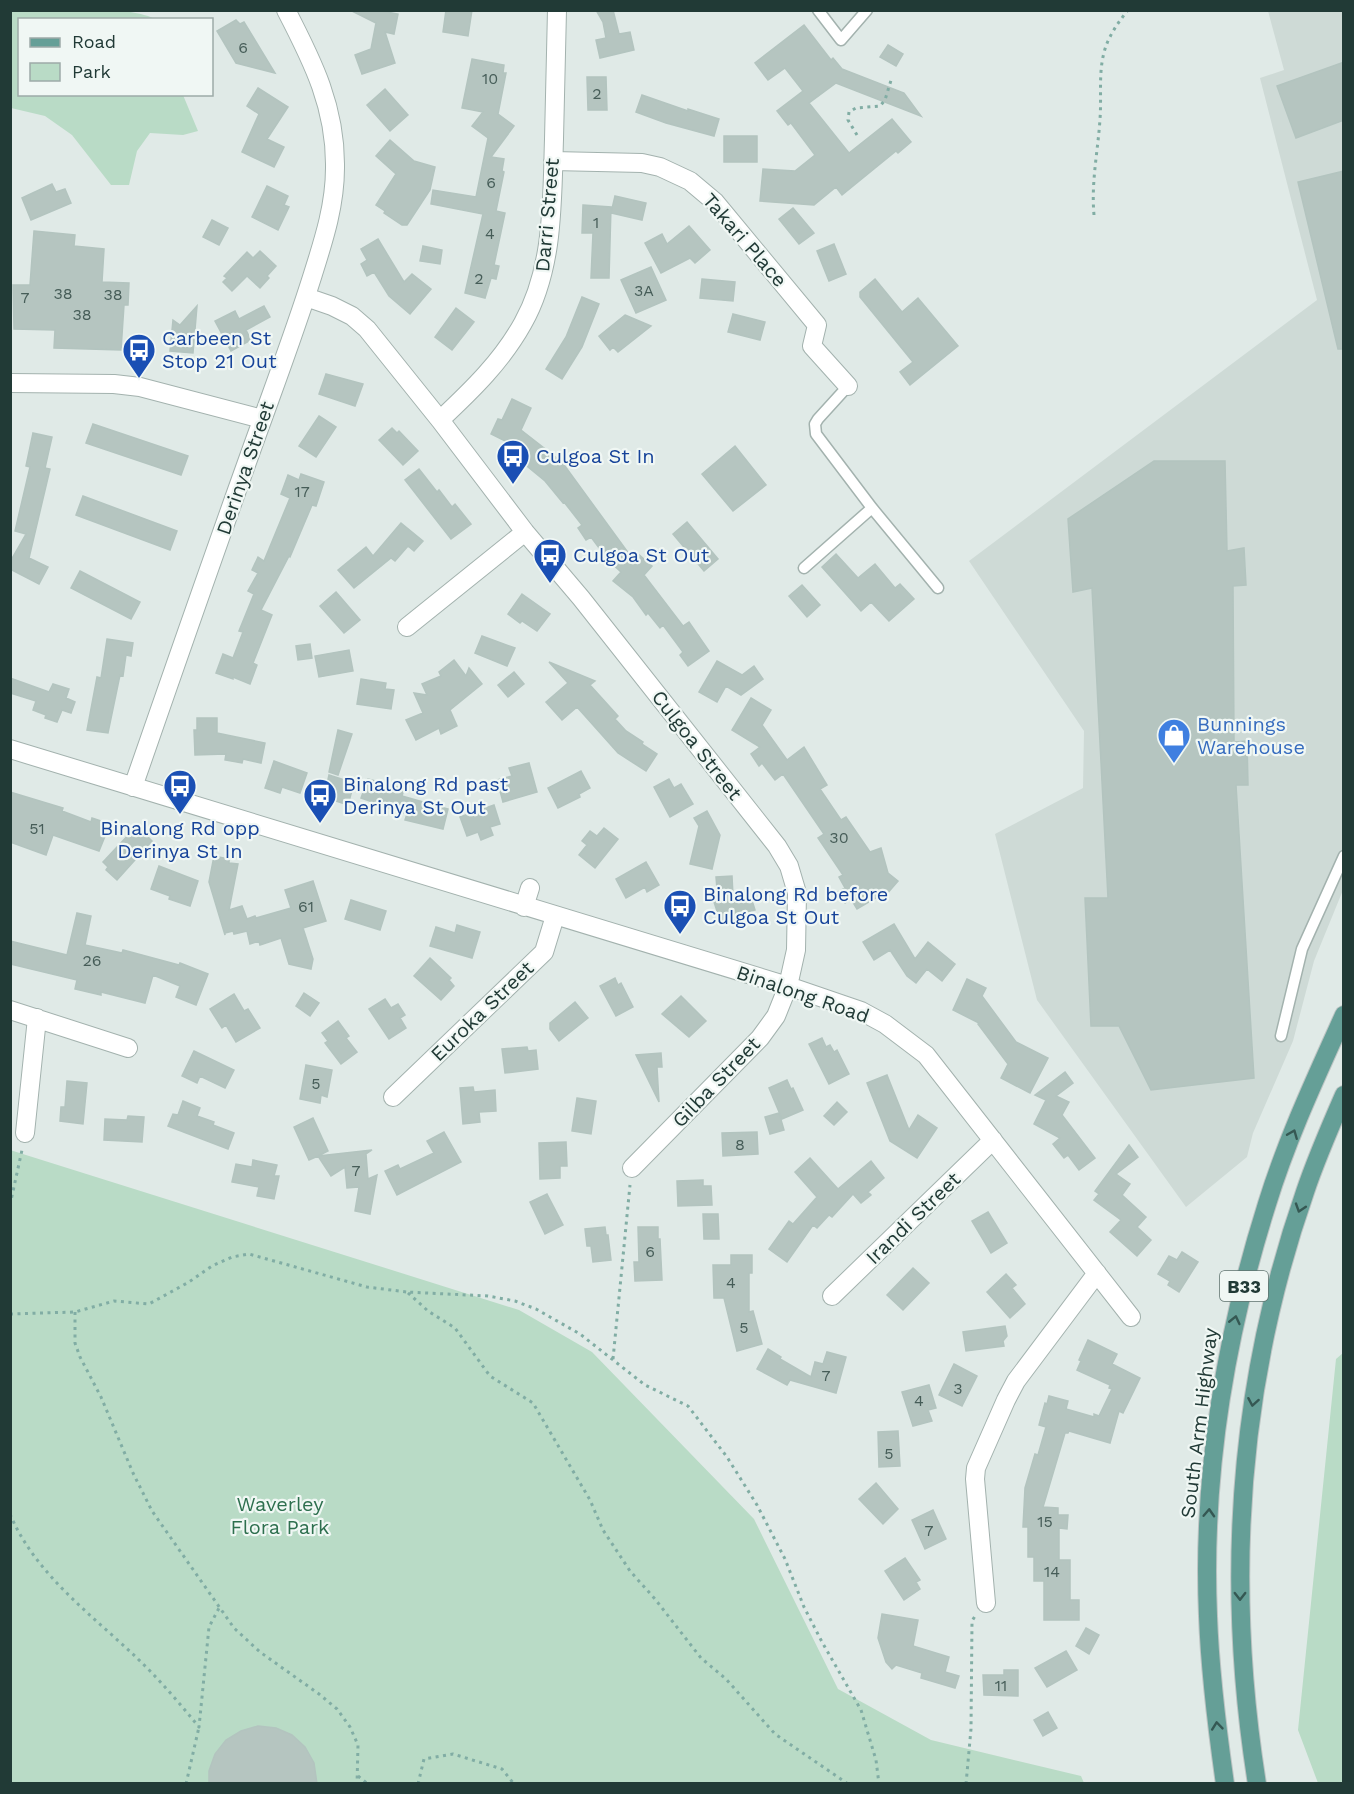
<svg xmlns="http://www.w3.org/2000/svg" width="1354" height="1794" viewBox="0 0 1354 1794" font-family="'Work Sans',sans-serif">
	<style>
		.built { fill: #cedad6 }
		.green { fill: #b9dbc6 }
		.building { fill: #b5c5c0; stroke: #b3c4bf; stroke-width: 1.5 }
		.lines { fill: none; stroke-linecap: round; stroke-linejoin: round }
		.service-casing { stroke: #a3b2ae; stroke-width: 13 }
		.minor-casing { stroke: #a3b2ae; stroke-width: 20 }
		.primary-casing { stroke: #bcc4c3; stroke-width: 20 }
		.path { stroke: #81ada4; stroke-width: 3; stroke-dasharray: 3 4.5; stroke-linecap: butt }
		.service { stroke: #fff; stroke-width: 10 }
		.minor { stroke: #fff; stroke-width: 18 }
		.primary { stroke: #659f97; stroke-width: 18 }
		.oneway { stroke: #355853 }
		.labels { text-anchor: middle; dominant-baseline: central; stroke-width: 4.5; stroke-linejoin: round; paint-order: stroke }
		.number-label { font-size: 16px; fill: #465d58 }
		.shield { fill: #f0f7f4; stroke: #5f736f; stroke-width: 1.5 }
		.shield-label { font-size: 18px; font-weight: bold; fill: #213a36 }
		.street-label { font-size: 20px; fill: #213a36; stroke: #f0f7f4 }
		.transit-label { font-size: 20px; fill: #164399; stroke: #f0f7f4; text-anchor: start }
		.shop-label { font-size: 20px; fill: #366cbe; stroke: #f0f7f4; text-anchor: start }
		.park-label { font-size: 20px; fill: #2d6f4e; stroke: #f0f7f4 }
	</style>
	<rect width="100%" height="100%" fill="#e0eae7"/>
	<path class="built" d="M1268,11H1343V890L1314,961L1293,1041L1253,1133L1247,1157L1186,1207L1037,1000L995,834L1083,788L1084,731L969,561L1317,300L1260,78L1284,70Z"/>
	<path class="green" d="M11,10C47,10 125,4 155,19L20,20V94L183,95L198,131L183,135L150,133L137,151L129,185H111L72,135L45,116L11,108Z
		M10,1150L519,1310L592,1352L754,1519L838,1689L931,1740L1081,1776L1084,1783H11Z
		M1343,1353V1783H1318L1298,1730L1336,1359Z"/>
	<path class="building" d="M350,10H376L398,14L394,34L385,32L395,63L362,74L355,55L371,49L376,23Z
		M446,10H472L468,36L443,32Z
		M596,10H613L619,34L630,32L634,50L600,58L596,40L606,38L603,22Z
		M236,20L240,24L244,22L275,73L236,63L217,31Z
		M804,25L831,60L833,58L842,69L904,93L921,116L836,83L809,103L849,153L892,119L911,142L898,153L896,151L842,195L836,187L814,205L760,201L763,169L795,171L815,155L791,123L788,125L777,111L803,91L785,68L768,80L755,63Z
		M888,45L903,54L896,66L880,57Z
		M472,59L504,65L503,73H506L498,114L514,126L491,157L504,159L502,171L504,172L496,211L505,213L494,265L499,266L496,279L491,278L485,298L465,293L483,214L431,204L433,190L476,197L488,138L472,126L483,112L462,108Z
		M1344,62V120L1296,138L1277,86Z
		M587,77H606L607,110H588Z
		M258,88L288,107L267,139L284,147L274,167L242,152L259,114L247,106Z
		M385,89L408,115L390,131L367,105Z
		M642,95L688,111V109L719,119L714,136L666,123L636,112Z
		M724,136H757V162H724Z
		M390,140L414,161L435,167L430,190L407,225H402L384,213L385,211L376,205L396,174L376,156Z
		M1344,171V349H1338L1298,182Z
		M52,184L56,192L65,189L71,203L31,220L22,198Z
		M267,186L288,196L284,205L289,207L278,230L252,217Z
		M615,196L646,203L642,220L611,213Z
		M583,205L611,207L609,278H591L593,233H582Z
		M793,208L814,233L799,244L779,219Z
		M212,220L228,228L219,245L203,237Z
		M689,226L710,250L695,263L690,258L661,273L645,243L662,234L667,244Z
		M34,231L75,235L74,246L104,249L102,282L129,283L128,305H124L121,350L54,348L55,330L14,329L13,285H30Z
		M378,239L404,282L412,274L431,289L410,314L389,296L374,272L367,276L361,264L367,260L361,249Z
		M834,244L846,274L829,281L817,251Z
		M423,246L442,250L440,264L420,261Z
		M260,251L276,266L267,276L269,278L260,288L247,276L232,291L223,282L227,278L224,276L247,252L253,258Z
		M651,267L666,300L636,313L621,280Z
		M702,279L735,282L733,301L700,298Z
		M875,279L902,312L918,298L958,346L910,385L900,372L913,362L860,297V292Z
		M582,297L599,304L582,347L562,379L546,369L566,337Z
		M197,306L193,353L170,351L173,320L180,325Z
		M264,306L270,317L246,330L251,340L231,351L215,321L235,311L239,319Z
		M456,308L474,322L452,350L435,337Z
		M733,314L765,322L760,340L728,332Z
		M625,315L651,326L618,352L613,347L610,350L599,336Z
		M326,374L363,384L355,406L319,394Z
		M512,399L531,408L521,430L562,462L632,558L637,553L652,566L644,575L683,626L689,622L709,651L688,666L680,655L683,652L663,625L660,628L648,613L646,615L633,597L613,581L621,572L608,560L591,537L586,540L578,528L582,525L564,502L563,503L545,481L517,458L523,450L491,434L498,419L502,420Z
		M319,416L336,427L316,457L299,446Z
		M93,424L188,456L181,475L86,443Z
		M392,428L397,433L399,431L418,451L403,465L379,440Z
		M33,433L52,437L45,468L50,469L29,558L48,567L39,584L10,569V562L26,534L15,531L30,467L26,466Z
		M735,446L766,485L733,511L702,474Z
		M1154,461H1225L1227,551L1244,548L1246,585L1233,586L1234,742L1247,741L1248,785H1236L1254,1078L1151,1090L1119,1026H1091L1085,898H1108L1092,588L1073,592L1068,519Z
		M419,469L437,492L439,490L452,507L455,504L471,524L451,539L405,480Z
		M301,474L324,482L316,506L312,505L290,557L289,556L261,610L272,615L253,663L257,665L250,684L233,677V679L216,673L223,654L233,658L243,632L239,631L254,594L248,591L258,573L252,570L258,557L264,561L290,498L281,494L288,475L299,480Z
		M83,496L177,531L170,550L76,515Z
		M687,522L718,559L704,571L673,534Z
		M401,523L423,541L414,551L408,546L395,561L391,558L354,588L338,570L366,547L373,556Z
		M836,554L858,578L875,564L895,588L900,584L914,599L889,621L871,602L861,611L822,567Z
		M80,571L140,602L131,619L71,588Z
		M802,585L820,605L807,617L789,596Z
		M336,592L360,620L344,633L320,606Z
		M522,594L550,614L537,631L522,621L520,623L508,614Z
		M482,636L515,648L507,666L475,653Z
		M107,639L133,643L131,656L126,655L123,676L120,675L108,733L87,730L97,677L101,678Z
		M310,644L312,658L298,660L296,646Z
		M349,650L353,671L319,677L315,656Z
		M454,660L466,676L469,668L482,684L450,710L457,726L441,734L439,728L416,740L406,720L423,713L414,693L427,695L422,684L441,676L439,672Z
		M717,661L742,675L754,666L763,679L741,695L726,686L717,702L699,692Z
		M549,662L595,681L590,685L618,716L615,719L626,731L643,742L642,744L657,754L646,771L618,753L577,707L562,720L546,702L568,683Z
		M514,672L524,684L508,697L498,685Z
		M10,678L49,692L53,684L69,689L66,698L75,702L71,713L62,710L57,722L45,718L46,715L33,710L36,701L10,693Z
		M361,679L386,683L385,689L394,690L391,709L357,704Z
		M751,698L771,710L762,725L787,760L804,747L827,785L820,789L841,820L846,817L870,852L881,848L888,873L898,881L886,895L884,893L857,909L851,899L845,903L838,892L845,888L839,877L843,875L818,838L824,834L783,774L775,780L762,763L759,766L751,754L760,747L732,730Z
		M197,718H217V733L265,743L261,763L243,759L242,763L225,760L226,754L195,755L194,730H197Z
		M338,730L352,734L338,775L329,772Z
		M274,761L307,773L300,793L282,787L280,793L265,788Z
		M529,763L537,792L503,802L497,780L512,776L509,768Z
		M581,771L590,788L579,794L580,797L558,808L548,788Z
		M329,775L354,783L348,805L324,797Z
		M368,779L404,789L402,796L448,809L443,829L405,820L407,814L361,798Z
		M669,779L674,788L681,784L693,804L670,817L654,787Z
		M10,792L63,808L62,811L91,822L92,818L110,824L99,851L53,835L46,855L10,842Z
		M494,805L500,824L490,827L493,835L481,840L478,832L467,836L460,817Z
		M707,811L720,835L712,869L690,864L699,826L694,818Z
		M604,828L618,839L595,868L579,855L587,845L582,841L590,831L597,836Z
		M140,829L152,841L117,880L106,870L108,867L103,862L132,831L136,834Z
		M214,856L229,859V863L238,864L229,910L242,906L247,919L255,916L256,918L291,908L285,890L313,881L326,921L303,928L313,959L311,969L289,964L281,938L260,945L259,941L250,944L247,931L234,934L233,931L225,933V935L209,882Z
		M646,862L659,885L647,892L645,887L626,898L616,879Z
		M159,866L198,881L190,906L169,899L170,896L151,889Z
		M732,876L733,896L749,891L755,910L743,913L744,916L721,923L714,902L718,901L716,877Z
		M351,900L386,911L380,930L345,919Z
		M77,913L91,916L85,945L122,953L123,950L179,965L180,963L208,974L196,1005L176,997L180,986L153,975L145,1003L101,992V995L75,989L77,980L10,964V941L67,955Z
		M894,924L915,959L928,942L955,964L942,981L927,969L916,983L907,976L890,950L874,960L863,942Z
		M457,925L480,932L472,958L430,946L436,927L455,933Z
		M430,958L451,978L449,980L454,986L441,1000L414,976Z
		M615,978L618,985L621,983L633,1007L616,1016L600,986Z
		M967,979L986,988L982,996L1016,1042L1048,1058L1030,1093L1001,1078L1008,1064L978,1024L979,1023L953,1010Z
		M304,993L319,1003L310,1016L296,1006Z
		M234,994L244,1011L248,1009L260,1028L236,1042L226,1025L222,1028L210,1009Z
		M681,996L706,1021L689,1037L662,1014Z
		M385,999L391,1008L398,1004L405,1015L400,1018L406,1028L389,1039L369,1009Z
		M575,1002L588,1018L559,1041L550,1029V1023Z
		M338,1021L349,1036L346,1038L357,1052L341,1064L325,1043L328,1041L322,1033Z
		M822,1038L826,1047L830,1045L834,1052L837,1050L849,1074L829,1084L809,1044Z
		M527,1047L528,1051L536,1050L538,1069L505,1073L502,1049Z
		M194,1051L234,1070L225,1088L200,1076L197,1083L182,1076Z
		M661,1053L662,1067H657L659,1102L636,1055Z
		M306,1065L332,1070L327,1097L321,1095L320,1103L300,1099Z
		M1065,1072L1073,1083L1056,1096L1069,1102L1062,1115L1095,1158L1079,1170L1068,1155L1064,1158L1053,1144L1060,1138L1034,1124L1046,1100L1035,1095Z
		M887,1075L909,1130L918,1115L937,1128L917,1158L890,1141L867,1083Z
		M787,1080L791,1089L793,1088L803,1110L782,1119L769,1088Z
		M67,1081L87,1083L83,1124L60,1121L61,1107H65Z
		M473,1087L474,1092L495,1090L496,1111L479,1112L480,1122L463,1124L460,1088Z
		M577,1098L596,1101L591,1134L572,1131Z
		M183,1101L200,1108L197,1116L214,1122L213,1125L234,1133L228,1149L168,1126L173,1114L178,1115Z
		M837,1102L847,1112L834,1125L824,1116Z
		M779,1113L784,1130L770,1134L765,1117Z
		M128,1116L144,1117L142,1142L104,1140L105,1119L127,1120Z
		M313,1118L328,1151L318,1156L372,1150L366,1154L368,1179L377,1175L370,1214L355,1211L359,1187L347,1188L345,1167L331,1176L318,1156L309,1160L294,1127Z
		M444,1132L461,1162L397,1195L385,1171L398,1165L400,1169L434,1153L427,1141Z
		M757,1132L758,1154L723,1156L722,1133Z
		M566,1142L567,1166H560V1178L540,1179L539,1143Z
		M1129,1145L1138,1157L1116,1174L1130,1184L1122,1195L1146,1217L1137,1227L1151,1240L1137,1256L1110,1232L1121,1220L1094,1200L1099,1194L1095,1191Z
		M810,1158L838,1189L871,1161L884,1178L868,1192L871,1195L861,1203L853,1194L832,1217L829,1215L817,1228L813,1225L787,1262L769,1249L789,1221L793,1224L817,1197L795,1172Z
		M253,1160L277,1165L274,1176H279L274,1199L257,1196L259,1187L232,1182L236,1164L252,1167Z
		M703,1180V1186H711L712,1205L678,1206L677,1181Z
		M547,1194L563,1225L545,1234L530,1202Z
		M988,1212L1007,1243L991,1253L972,1221Z
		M703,1214H718L719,1239H704Z
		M605,1227L606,1235H608L611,1260L593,1262L591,1246H587L585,1229Z
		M638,1227H658V1239H660L662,1280L635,1281L634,1262H639Z
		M1182,1252L1198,1262L1179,1292L1168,1285L1170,1281L1158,1274L1169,1256L1177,1260Z
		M731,1255H752V1273H749V1312L753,1311L762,1344L737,1351L724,1298H714L713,1265H731Z
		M913,1268L929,1283L903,1310L887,1295Z
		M1006,1274L1016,1285L1012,1288L1025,1304L1010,1318L987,1292Z
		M1005,1326L1007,1336L1003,1341L1004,1346L966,1351L963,1332Z
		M1088,1340L1117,1354L1112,1364L1140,1378L1123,1413L1119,1411L1110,1443L1069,1431L1068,1433H1065L1043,1507L1058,1508V1515H1068L1067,1529L1059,1528V1560H1070V1600H1079V1620H1044V1581H1034V1557H1028V1527H1023L1025,1488L1035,1454L1038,1455L1046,1427L1039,1425L1045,1403L1047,1404L1049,1396L1068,1401L1066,1409L1094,1417V1414L1099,1416L1112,1389L1109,1388L1110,1385L1077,1370L1081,1361L1079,1360Z
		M768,1349L781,1357L780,1359L811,1377L815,1362L823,1364L827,1352L846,1357L836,1393L790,1380L787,1385L757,1369Z
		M954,1364L977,1376L962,1406L939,1395Z
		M929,1385L936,1408L928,1410L932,1421L913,1426L902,1392Z
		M898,1431L900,1466L879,1467L878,1432Z
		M876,1483L898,1509L883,1524L859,1499Z
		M933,1510L946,1539L925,1549L912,1520Z
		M905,1558L920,1580L916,1582L920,1589L904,1600L885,1571Z
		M882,1614L918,1620L913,1646L949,1657L945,1672L959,1676L955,1688L921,1678L922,1673L896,1665L892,1669L886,1662L878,1638Z
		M1086,1628L1099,1635L1089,1654L1076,1646Z
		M1066,1651L1077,1670L1047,1687L1035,1668Z
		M1004,1670H1018V1696L984,1695L983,1675H1004Z
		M1048,1712L1057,1728L1043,1736L1034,1720Z
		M258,1726L276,1728L292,1735L305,1747L314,1763L317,1784H209V1771L215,1754L226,1740L241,1731Z"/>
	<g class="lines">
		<defs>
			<path id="service" d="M818,10L841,40L867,10
				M848,386L818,419L815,424L816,434L872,508L938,588
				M804,568L872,508
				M1281,1036L1302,949L1344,856"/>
			<path id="minor" d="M553,161L642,163L660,167L690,181L715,202L817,325L812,346L848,386
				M306,297L332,306L352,316L367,329L440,420L525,532L581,598L777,846L789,866L797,893L796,950L788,986L776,1016L760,1038L632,1168
				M10,383L114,384L140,387L262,419
				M440,420C472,390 502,361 523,323C554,268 552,201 554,139C555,96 556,53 557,10
				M407,627L525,532
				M10,749L788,986L861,1011L885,1024L926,1055L1131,1317
				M133,787C176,663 219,539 264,415C281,368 298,322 313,274C324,239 335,205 335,168C336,108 313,62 286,10
				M524,907L530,888
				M10,1010L128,1048
				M393,1097L544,952L555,916
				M25,1133L37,1018
				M832,1296L993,1140
				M986,1603L975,1479L976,1468L1006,1400L1016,1381L1097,1273"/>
			<path id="primary" d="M1225,1784C1217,1728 1210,1672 1208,1616C1202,1477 1225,1337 1267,1204C1287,1139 1316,1077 1344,1015
				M1257,1784C1225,1583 1238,1384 1305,1192C1316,1159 1330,1127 1344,1095"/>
		</defs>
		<use href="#service" class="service-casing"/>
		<use href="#minor" class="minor-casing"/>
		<use href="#primary" class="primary-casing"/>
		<path class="path" d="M857,135L848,120L849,112L856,108L880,106L885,100L892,77
			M1094,215C1091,182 1098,151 1100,119C1102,92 1097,66 1108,41C1113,30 1120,20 1128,10
			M10,1205L22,1150
			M75,1312V1343L80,1357L101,1397L133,1473L152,1511L234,1628L260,1652L319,1694L337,1709L350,1727L358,1745L357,1784
			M10,1314L75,1312L114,1301L149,1304L189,1282L212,1266L232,1257L249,1254L367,1287L407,1292
			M613,1359L630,1185
			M10,1514C35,1574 92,1615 138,1659C160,1680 180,1704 199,1727L209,1627L219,1608
			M358,1776L368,1784
			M186,1784L199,1727
			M418,1784L424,1759L453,1754L502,1769L514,1784
			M848,1784L775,1734L726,1679L701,1658L655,1599L630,1571L603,1530L590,1500L533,1403L490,1376L455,1328L428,1311L407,1292L488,1296L515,1301L536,1309L580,1334L645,1385L688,1406L727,1457L757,1505L785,1559L804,1607L822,1642L861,1710L876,1760L879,1784
			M966,1784L971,1729L972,1621L975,1616"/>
		<use href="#service" class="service"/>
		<use href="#minor" class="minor"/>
		<use href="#primary" class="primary"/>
	</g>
	<defs><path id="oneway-chevron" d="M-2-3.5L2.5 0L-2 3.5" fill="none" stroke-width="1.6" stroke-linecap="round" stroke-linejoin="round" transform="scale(1.5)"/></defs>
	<g class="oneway">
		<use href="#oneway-chevron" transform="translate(1293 1134) rotate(-68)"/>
		<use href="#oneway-chevron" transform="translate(1300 1208) rotate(108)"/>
		<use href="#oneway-chevron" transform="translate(1235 1320) rotate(-77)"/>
		<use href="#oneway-chevron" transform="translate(1253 1402) rotate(100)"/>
		<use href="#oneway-chevron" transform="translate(1209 1513) rotate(-87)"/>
		<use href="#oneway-chevron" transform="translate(1240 1596) rotate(90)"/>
		<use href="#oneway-chevron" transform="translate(1217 1726) rotate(-96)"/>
	</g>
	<defs>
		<symbol id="bus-pin" viewBox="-11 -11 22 30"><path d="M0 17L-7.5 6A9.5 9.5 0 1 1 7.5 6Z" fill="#1a4fb4" stroke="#f0f7f4"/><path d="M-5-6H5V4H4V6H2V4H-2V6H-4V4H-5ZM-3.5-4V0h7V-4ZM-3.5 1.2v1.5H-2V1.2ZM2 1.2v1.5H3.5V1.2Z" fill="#fff"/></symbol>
		<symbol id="shop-pin" viewBox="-11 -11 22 30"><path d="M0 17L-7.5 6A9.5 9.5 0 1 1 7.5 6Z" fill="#3f7fe0" stroke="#f0f7f4"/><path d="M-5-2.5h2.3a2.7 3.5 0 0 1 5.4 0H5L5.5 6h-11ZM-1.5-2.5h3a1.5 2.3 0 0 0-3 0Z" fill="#fff"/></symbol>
	</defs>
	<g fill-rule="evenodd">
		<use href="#bus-pin" x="120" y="331" width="38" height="52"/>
		<use href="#bus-pin" x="494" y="437" width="38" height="52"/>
		<use href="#bus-pin" x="531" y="536" width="38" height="52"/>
		<use href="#shop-pin" x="1155" y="716" width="38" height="52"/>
		<use href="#bus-pin" x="161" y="767" width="38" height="52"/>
		<use href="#bus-pin" x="301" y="776" width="38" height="52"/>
		<use href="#bus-pin" x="661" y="887" width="38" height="52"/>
	</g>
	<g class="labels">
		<g class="number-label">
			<text x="243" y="47">6</text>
			<text x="490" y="78">10</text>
			<text x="597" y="93">2</text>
			<text x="491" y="182">6</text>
			<text x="596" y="222">1</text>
			<text x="490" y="233">4</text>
			<text x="479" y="278">2</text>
			<text x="644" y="290">3A</text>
			<text x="63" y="293">38</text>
			<text x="113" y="294">38</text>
			<text x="25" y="297">7</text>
			<text x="82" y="314">38</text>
			<text x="302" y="491">17</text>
			<text x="37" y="828">51</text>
			<text x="839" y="837">30</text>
			<text x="306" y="906">61</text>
			<text x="92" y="960">26</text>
			<text x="316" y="1083">5</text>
			<text x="740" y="1144">8</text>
			<text x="356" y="1170">7</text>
			<text x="650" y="1251">6</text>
			<text x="731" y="1282">4</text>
			<text x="744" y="1327">5</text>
			<text x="826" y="1375">7</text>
			<text x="958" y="1388">3</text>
			<text x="919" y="1400">4</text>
			<text x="889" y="1453">5</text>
			<text x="1045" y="1521">15</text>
			<text x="929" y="1530">7</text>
			<text x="1052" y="1571">14</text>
			<text x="1001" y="1685">11</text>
		</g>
		<rect class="shield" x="1220" y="1271" width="48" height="30" rx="4.5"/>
		<g class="shield-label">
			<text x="1244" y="1286">B33</text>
		</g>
		<g class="street-label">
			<text transform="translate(547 215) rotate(-85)">Darri Street</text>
			<text transform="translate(745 240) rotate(49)">Takari Place</text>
			<text transform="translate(245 468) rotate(-71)">Derinya Street</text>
			<text transform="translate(697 745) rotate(52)">Culgoa Street</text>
			<text transform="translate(803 994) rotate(19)">Binalong Road</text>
			<text transform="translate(482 1011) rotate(-44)">Euroka Street</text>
			<text transform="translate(716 1082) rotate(-46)">Gilba Street</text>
			<text transform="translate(913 1218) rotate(-44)">Irandi Street</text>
			<text transform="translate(1199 1423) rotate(-83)">South Arm Highway</text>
		</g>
		<g class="transit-label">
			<text x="162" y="338">Carbeen St<tspan x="162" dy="23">Stop 21 Out</tspan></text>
			<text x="536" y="456">Culgoa St In</text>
			<text x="573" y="555">Culgoa St Out</text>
			<text x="343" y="784">Binalong Rd past<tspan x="343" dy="23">Derinya St Out</tspan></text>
			<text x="180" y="828" text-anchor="middle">Binalong Rd opp<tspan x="180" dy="23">Derinya St In</tspan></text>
			<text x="703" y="894">Binalong Rd before<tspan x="703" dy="23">Culgoa St Out</tspan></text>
		</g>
		<g class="shop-label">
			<text x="1197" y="724">Bunnings<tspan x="1197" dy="23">Warehouse</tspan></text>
		</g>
		<g class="park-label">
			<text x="280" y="1504">Waverley<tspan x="280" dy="23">Flora Park</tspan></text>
		</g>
	</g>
	<rect width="1354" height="1794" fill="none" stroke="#213a36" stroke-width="24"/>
	<rect x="18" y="18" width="195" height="78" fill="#f0f7f4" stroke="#9daba8" stroke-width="1.5"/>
	<rect x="30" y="38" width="30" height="9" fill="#659f97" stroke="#9daba8" stroke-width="1.5"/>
	<text x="72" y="48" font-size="18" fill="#213a36">Road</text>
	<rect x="30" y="63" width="30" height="18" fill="#b9dbc6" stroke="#9daba8" stroke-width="1.5"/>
	<text x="72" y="78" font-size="18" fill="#213a36">Park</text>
</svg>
